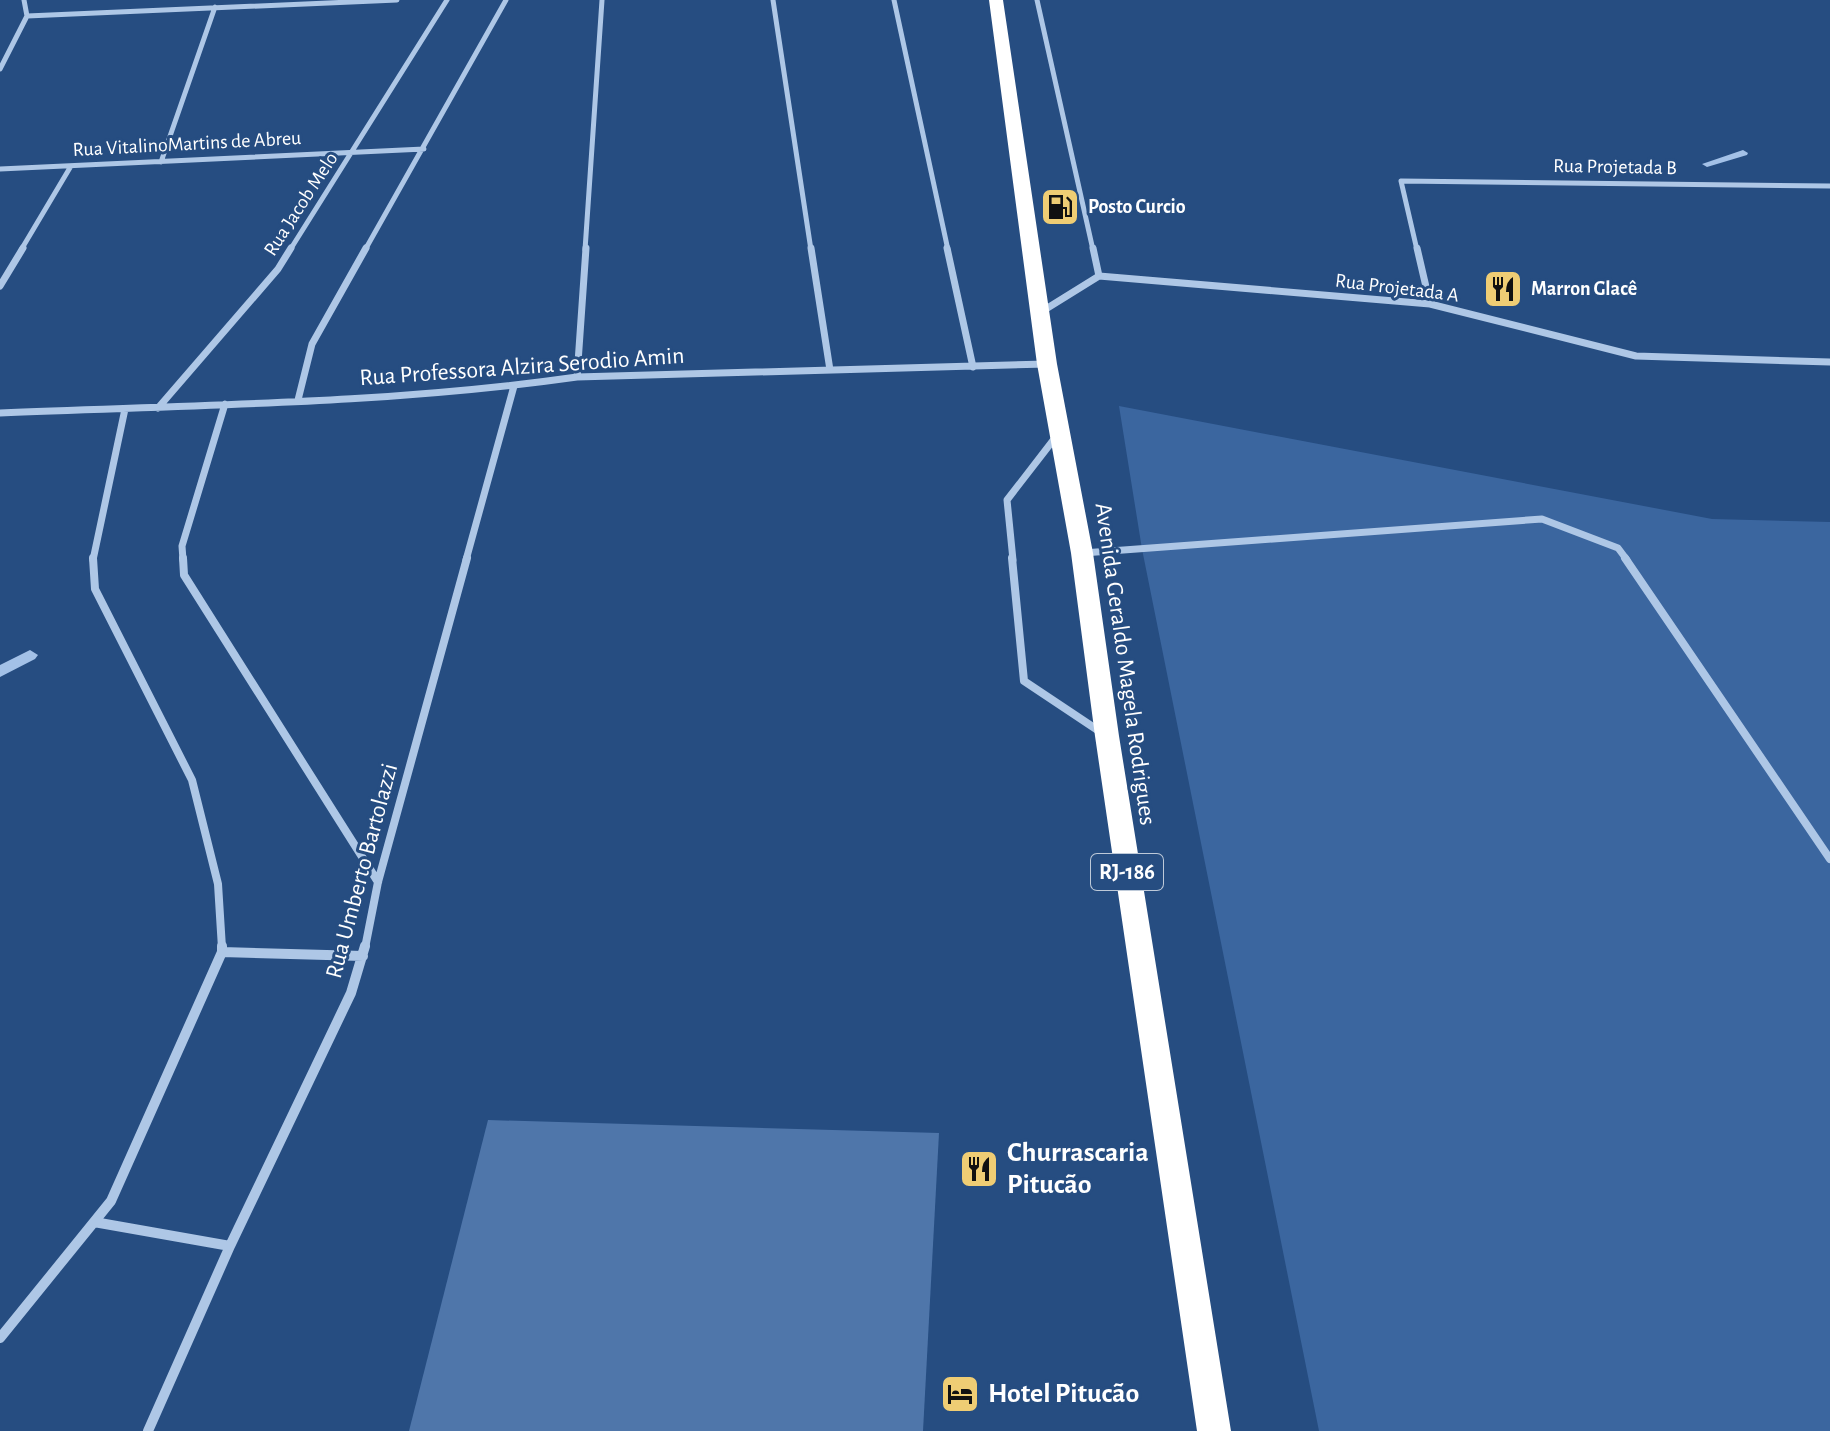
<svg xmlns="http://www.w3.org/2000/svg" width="1830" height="1431" viewBox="0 0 1830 1431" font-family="'Alegreya Sans',sans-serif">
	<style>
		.green { fill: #3b669f }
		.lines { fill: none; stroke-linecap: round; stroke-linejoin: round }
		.stream { fill: #a3c1e7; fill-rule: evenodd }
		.building { fill: #4f76aa }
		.street-far3 { stroke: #aec7e6; stroke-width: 5 }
		.street-far2 { stroke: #aec7e6; stroke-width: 7 }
		.street-far1 { stroke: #aec7e6; stroke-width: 8 }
		.street { stroke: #aec7e6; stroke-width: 10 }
		.highway { fill: #fff; fill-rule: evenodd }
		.labels { text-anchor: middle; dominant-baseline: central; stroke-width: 6; stroke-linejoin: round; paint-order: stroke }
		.far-street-label { font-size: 20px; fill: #fff; stroke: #264d81 }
		.far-poi-label { font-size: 20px; font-weight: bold; fill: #fff; stroke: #264d81; text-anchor: start }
		.shield { fill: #264d81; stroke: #becad9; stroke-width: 2 }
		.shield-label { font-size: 22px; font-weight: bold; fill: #fff }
		.street-label { font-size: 24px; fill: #fff; stroke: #264d81 }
		.near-poi-label { font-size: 28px; font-weight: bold; fill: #fff; stroke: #264d81; text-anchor: start }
	</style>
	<rect width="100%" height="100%" fill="#264d81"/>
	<path class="green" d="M1119,406L1712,519L1830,522V1431H1319L1142,549Z"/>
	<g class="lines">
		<path class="stream" d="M1743,150L1748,153L1747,155L1707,167L1702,164Z
			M30,650L38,655L35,659L0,677V665Z"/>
	</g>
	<path class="building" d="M488,1120L939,1133L923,1431H409Z"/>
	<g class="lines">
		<path class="street-far3" d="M24,0L27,16
			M773,0L811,250
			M894,0L948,250
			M1037,0L1093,250
			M27,16L397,0
			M0,69L27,16
			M161,162L215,7
			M0,169L424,149
			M21,250L71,166
			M290,250L447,0
			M365,250L506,0
			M585,250L602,0
			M1417,250L1401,181L1830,186"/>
		<path class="street-far2" d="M811,248L830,370
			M947,248L973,367
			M1417,248L1430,304
			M1099,276L1430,304L1636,356L1830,362
			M0,286L23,248
			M1041,312L1099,276L1093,248
			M577,377L586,248
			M298,400L312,344L366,248
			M158,408L278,269L291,248
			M0,413C192,405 387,404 577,377L1047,364
			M1083,553L1542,519L1618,548L1627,560
			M93,560L125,409
			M183,560L182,546L225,404
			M466,560L514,386
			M1013,560L1007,500L1058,434"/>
		<path class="street-far1" d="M93,558L95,589L192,780L218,884L222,948
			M183,558L184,575L378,882
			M1012,558L1024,681L1102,733
			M1625,558L1830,859
			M365,948L378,882L467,558"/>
		<path class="street" d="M222,952L363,956
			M94,1222L230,1246
			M0,1338L111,1201L222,952V946
			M148,1431L230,1246L351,993L365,946"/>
		<path class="highway" d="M989,0H1003L1057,364L1093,553L1119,736L1231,1431H1197L1095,736L1071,553L1037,364Z"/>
	</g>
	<defs>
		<symbol id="fuel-square" viewBox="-11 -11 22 22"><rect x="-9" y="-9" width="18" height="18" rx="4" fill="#efcd74" stroke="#264d81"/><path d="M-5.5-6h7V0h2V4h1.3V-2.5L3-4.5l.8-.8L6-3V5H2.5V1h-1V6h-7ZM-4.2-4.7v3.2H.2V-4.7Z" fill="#111"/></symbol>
		<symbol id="restaurant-square" viewBox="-11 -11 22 22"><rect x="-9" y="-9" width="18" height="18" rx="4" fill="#efcd74" stroke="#264d81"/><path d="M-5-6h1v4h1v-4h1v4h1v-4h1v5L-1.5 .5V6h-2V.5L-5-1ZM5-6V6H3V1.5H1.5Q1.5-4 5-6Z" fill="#111"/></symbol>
		<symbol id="hotel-square" viewBox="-11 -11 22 22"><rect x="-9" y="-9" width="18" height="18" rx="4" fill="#efcd74" stroke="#264d81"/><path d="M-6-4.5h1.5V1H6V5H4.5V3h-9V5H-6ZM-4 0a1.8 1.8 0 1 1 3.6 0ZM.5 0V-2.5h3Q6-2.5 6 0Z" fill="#111"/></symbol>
	</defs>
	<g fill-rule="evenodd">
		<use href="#fuel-square" x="1038" y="185" width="44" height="44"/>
		<use href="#restaurant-square" x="1481" y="267" width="44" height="44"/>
		<use href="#restaurant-square" x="957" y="1147" width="44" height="44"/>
		<use href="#hotel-square" x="938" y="1372" width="44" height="44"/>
	</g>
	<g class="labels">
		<g class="far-street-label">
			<text transform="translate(187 144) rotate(-3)">Rua VitalinoMartins de Abreu</text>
			<text transform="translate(1615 167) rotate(1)">Rua Projetada B</text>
			<text transform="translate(301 204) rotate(-57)">Rua Jacob Melo</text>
			<text transform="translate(1397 288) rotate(7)">Rua Projetada A</text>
		</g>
		<g class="far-poi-label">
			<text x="1088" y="207">Posto Curcio</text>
			<text x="1531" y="289">Marron Glacê</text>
		</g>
		<rect class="shield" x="1091" y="854" width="72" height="36" rx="6"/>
		<g class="shield-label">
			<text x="1127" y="872">RJ-186</text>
		</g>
		<g class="street-label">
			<text transform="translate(522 367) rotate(-4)">Rua Professora Alzira Serodio Amin</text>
			<text transform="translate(1125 664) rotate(82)">Avenida Geraldo Magela Rodrigues</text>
			<text transform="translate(362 871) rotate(-75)">Rua Umberto Bartolazzi</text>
		</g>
		<g class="near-poi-label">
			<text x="1007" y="1153">Churrascaria<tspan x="1007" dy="32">Pitucão</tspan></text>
			<text x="988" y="1394">Hotel Pitucão</text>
		</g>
	</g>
</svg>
